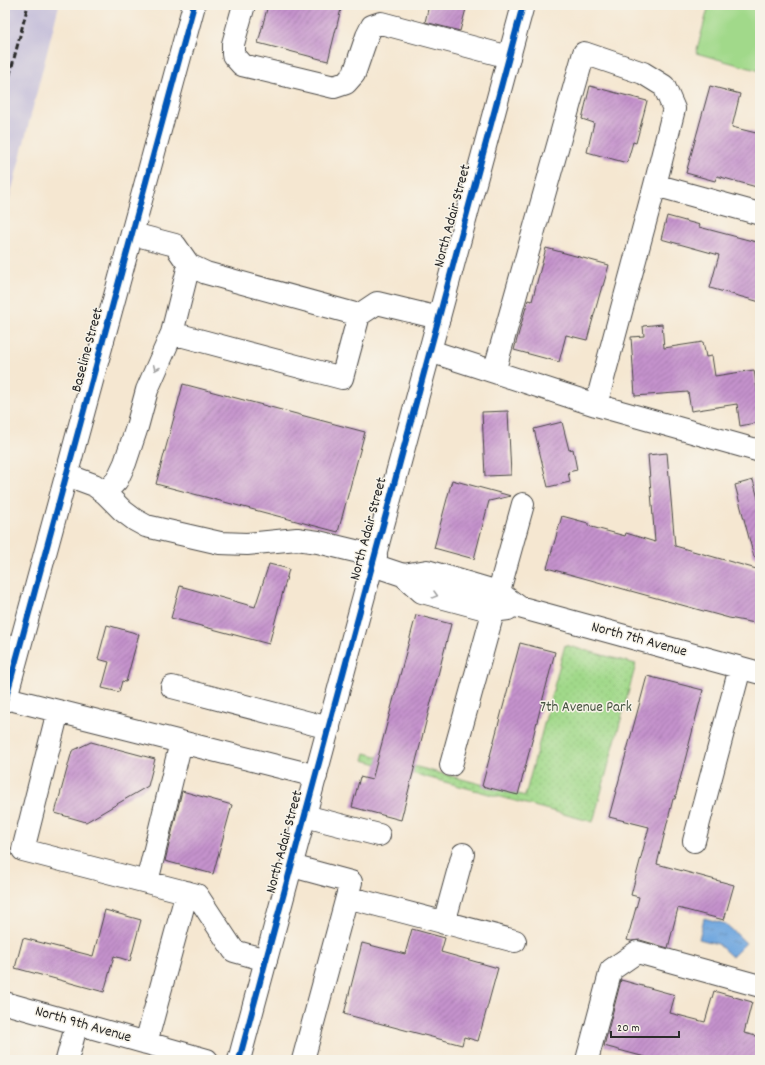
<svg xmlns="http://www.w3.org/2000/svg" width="765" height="1065" viewBox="0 0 765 1065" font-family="Dekko,sans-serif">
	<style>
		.railway { fill: #c6c0da }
		.grass { fill: #a1d98a; stroke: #66825a }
		.park { fill: url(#park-dots); stroke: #66825a }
		.water { fill: url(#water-ripples); stroke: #4e6985 }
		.building { fill: url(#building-hatch) }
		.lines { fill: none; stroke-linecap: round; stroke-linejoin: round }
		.minor-casing { stroke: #494744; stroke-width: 24 }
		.highway-casing { stroke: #494744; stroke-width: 24 }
		.minor { stroke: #fff; stroke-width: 22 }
		.highway { stroke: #fff; stroke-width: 22 }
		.rail { stroke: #2b2b2b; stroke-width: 3; stroke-dasharray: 6 3; stroke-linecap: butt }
		.cycleway-casing { stroke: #f7f3e8; stroke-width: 8 }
		.cycleway { stroke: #0057b8; stroke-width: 6 }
		.oneway { stroke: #a0a0a0 }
		.labels { text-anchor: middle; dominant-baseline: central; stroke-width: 3; stroke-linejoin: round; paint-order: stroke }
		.street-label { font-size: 15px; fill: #2b2b2b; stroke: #f7f3e8 }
		.park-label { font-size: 15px; fill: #485643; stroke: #f7f3e8 }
	</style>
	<defs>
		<pattern id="park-dots" width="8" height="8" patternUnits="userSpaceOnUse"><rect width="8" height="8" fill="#a1d98a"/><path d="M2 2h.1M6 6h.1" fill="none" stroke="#8bba77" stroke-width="1.8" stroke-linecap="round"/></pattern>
		<pattern id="water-ripples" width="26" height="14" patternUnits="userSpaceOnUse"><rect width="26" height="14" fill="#71a7df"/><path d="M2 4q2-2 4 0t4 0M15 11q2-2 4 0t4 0" fill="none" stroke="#5d88b5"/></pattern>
		<pattern id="building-hatch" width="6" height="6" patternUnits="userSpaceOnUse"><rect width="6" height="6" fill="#c492cc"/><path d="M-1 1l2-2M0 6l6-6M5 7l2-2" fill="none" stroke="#9f77a6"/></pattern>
	</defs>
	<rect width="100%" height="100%" fill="#f7f3e8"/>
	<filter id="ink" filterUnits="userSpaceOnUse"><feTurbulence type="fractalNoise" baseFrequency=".025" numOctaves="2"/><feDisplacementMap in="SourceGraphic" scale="8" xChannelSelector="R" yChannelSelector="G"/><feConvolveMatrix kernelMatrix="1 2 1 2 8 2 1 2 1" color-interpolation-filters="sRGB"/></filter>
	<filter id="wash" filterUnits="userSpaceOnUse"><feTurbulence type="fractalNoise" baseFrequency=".012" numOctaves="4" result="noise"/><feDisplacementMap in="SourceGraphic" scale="16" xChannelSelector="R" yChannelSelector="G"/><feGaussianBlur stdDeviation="0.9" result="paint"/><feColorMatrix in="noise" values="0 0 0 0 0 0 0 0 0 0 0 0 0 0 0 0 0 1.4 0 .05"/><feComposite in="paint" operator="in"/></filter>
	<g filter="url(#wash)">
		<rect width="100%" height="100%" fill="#f5e7d1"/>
		<path class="railway" d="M5,5H59L5,217Z"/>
		<path class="grass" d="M709,5H760V71L696,53Z"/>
		<path class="park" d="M565,645L636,664L593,822L363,760L365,753L525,796Z"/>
		<path class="water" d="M704,918L726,924L746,943L732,957L718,944L699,939Z"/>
		<g id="blocks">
			<path class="building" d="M268,5H342L328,61L258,43Z
				M429,5H467L460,31L425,22Z
				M590,86L647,101L636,143L633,142L627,163L587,152L594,123L582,119Z
				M710,86L740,94L732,127L760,134V188L717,176L715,181L686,173Z
				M667,216L700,225L699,227L760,243V302L710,288L719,255L661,239Z
				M546,248L609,265L603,286H602L587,340L566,335L559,362L514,350L528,300L532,301Z
				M662,324L664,348L703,342L706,357L712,356L715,376L754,370L760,409V422L740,426L737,404L691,411L688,392L635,396L631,337L644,336L643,326Z
				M183,384L365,432L338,532L156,484Z
				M508,411L511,475L485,476L482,412Z
				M562,422L569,450L573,449L577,470L568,472L570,482L548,487L534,429Z
				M667,453L675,546L760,570V624L729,618L547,568L562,516L588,523V526L625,536L626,533L655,542L648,455Z
				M452,480L511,496L489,501L474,559L434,548Z
				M753,480L760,506V556L754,557L735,485Z
				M269,564L289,569L269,644L171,618L180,586L255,607Z
				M416,615L451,624L401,820L352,807L360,777L372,780Z
				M107,625L139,634L126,682L122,681L119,692L102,688L109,662L98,659Z
				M520,643L555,652L518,795L482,786Z
				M647,676L703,690L675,799H673L657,864L734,885L724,920L678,908L668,948L640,940L631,941L627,940L639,897L631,895L649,827L609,817Z
				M91,742L155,759L148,786L86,822L55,813L72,751Z
				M182,791L232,805L213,874L165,861Z
				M105,910L141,920L130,961L114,956L104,992L15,968L23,938L93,956Z
				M412,929L445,938L441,952L498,968L478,1041L464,1037L462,1045L344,1014L362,943L405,954Z
				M621,980L675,995L670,1013L705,1022L714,991L752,1002L744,1033L760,1037V1047L757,1060H656L604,1046Z"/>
		</g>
	</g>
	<g filter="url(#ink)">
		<use href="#blocks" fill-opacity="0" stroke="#494744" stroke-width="1"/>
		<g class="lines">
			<defs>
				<path id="minor" d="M244,5L233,44V55L242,65L334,87L346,83L354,74L367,36L372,26L381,23L509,57
					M655,185L760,214
					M133,234L175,245L189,265L206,273L359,315L377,303L439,318
					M189,265L172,333L342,378L359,315
					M430,351L596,405L760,451
					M494,372L584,53L643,73L664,86L674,109L655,185L596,405
					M67,475L94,485L105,493L123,511L135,520L146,526L220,543L247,544L297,539L318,542L376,556
					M105,493L117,480L125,463L137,427L147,390L172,333
					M373,565L403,575L422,592L493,611L508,609
					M403,575L427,571L498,592L519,607L760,673
					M172,687L329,728
					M6,698L316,776
					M58,711L23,850L197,895L234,951L266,960
					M451,765L523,504
					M305,816L379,835
					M694,841L740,668
					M292,866L351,882L303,1060
					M147,882L181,742
					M347,897L515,941
					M444,923L463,854
					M5,1003L207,1060
					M146,1043L187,892
					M67,1060L77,1023
					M587,1060L611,970L637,952L760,986"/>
				<path id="highway" d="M5,701L194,5
					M239,1060L523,5"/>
			</defs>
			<use href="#minor" class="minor-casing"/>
			<use href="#highway" class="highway-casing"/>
			<use href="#minor" class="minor"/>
			<use href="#highway" class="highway"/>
			<path class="rail" d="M5,93L28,5"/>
			<defs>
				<path id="cycleway" d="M5,701L194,5
					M239,1060L523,5"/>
			</defs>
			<use href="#cycleway" class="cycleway-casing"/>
			<use href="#cycleway" class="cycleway"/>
		</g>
		<defs><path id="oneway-chevron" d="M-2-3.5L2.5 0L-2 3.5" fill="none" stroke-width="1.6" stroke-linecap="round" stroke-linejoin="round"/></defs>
		<g class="oneway">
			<use href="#oneway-chevron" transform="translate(156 368) rotate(113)"/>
			<use href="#oneway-chevron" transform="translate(435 595) rotate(15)"/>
		</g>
	</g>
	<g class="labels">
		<g class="street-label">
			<text transform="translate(453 216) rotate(-75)">North Adair Street</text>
			<text transform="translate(88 350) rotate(-75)">Baseline Street</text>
			<text transform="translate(369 529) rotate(-75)">North Adair Street</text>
			<text transform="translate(639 640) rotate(15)">North 7th Avenue</text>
			<text transform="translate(285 842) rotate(-75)">North Adair Street</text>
			<text transform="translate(83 1025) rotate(16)">North 9th Avenue</text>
		</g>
		<g class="park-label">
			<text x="586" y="708">7th Avenue Park</text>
		</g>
	</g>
	<rect width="765" height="1065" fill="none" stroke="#f7f3e8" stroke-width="20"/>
	<path d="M611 1031v6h68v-6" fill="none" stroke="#2b2b2b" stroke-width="2"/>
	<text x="617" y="1031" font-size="12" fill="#2b2b2b" stroke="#f7f3e8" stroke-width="3" paint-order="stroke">20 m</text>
</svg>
